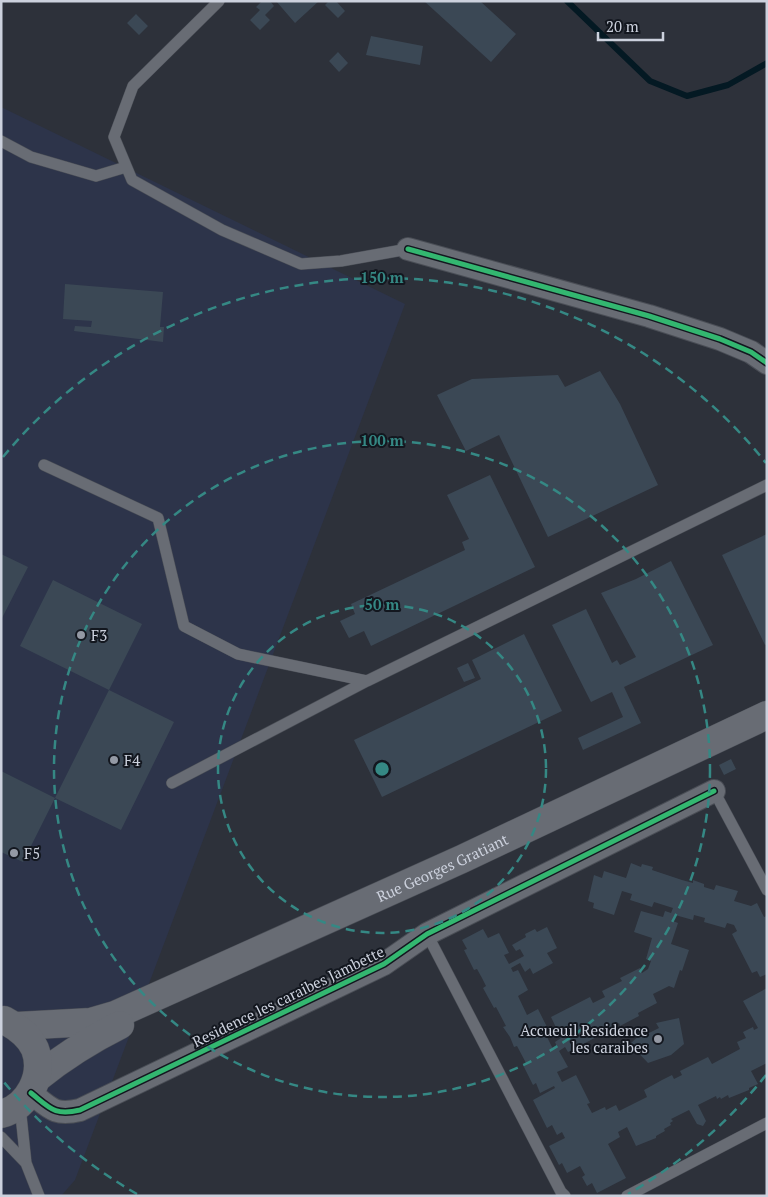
<svg xmlns="http://www.w3.org/2000/svg" width="768" height="1197" viewBox="0 0 768 1197" font-family="'PT Serif',serif">
	<style>
		.built { fill: #2d344a }
		.lines { fill: none; stroke-linecap: round; stroke-linejoin: round }
		.stream { stroke: #041923; stroke-width: 6 }
		.building { fill: #3b4855 }
		.lane-casing { stroke: #4a4e56; stroke-width: 12 }
		.street-casing { stroke: #4a4e56; stroke-width: 24 }
		.secondary-casing { stroke: #4a4e56; stroke-width: 29 }
		.lane { stroke: #686c74; stroke-width: 11 }
		.street { stroke: #686c74; stroke-width: 22 }
		.secondary { stroke: #686c74; stroke-width: 28 }
		.cycleway-casing { stroke: #13171f; stroke-width: 8 }
		.cycleway { stroke: #33b770; stroke-width: 5 }
		.ring { fill: none; stroke: #358884; stroke-width: 2.5; stroke-dasharray: 9 6 }
		.poi-dot { fill: #9499a4; stroke: #13171f; stroke-width: 2 }
		.labels { text-anchor: middle; dominant-baseline: central; stroke-width: 4; stroke-linejoin: round; paint-order: stroke }
		.poi-label { font-size: 15px; fill: #ccd1dd; stroke: #13171f; text-anchor: start }
		.street-label { font-size: 15px; fill: #ccd1dd; stroke: #13171f }
		.centre { fill: #358884; stroke: #13171f; stroke-width: 2.5 }
		.ring-label { font-size: 15px; text-anchor: middle; font-weight: bold; fill: #358884; stroke: #13171f; stroke-width: 4; stroke-linejoin: round; paint-order: stroke }
	</style>
	<rect width="100%" height="100%" fill="#2d313a"/>
	<path class="built" d="M1,107L405,304L75,1180L61,1196H1Z"/>
	<g class="lines">
		<path class="stream" d="M567,1L650,81L687,96L728,85L767,63"/>
	</g>
	<path class="building" d="M262,1H270L274,6L265,15L270,20L260,30L250,20L260,10L256,7Z
		M276,1H319L295,23Z
		M329,1H336L345,11L338,18L325,5Z
		M424,1H480L516,34L491,62Z
		M136,14L148,26L139,35L127,23Z
		M371,36L423,46L420,65L366,55Z
		M338,52L348,63L339,72L329,61Z
		M65,284L163,292L160,327H164L163,342L74,331L75,326L91,327L92,321L63,319Z
		M600,371L620,404L658,485L548,537L499,435L466,451L437,395L472,379L558,375L565,387Z
		M490,475L535,567L371,646L364,631L349,638L340,621L355,614L351,604L465,550L462,542L469,539L447,495Z
		M767,534V644L765,645L722,555Z
		M1,554L28,567L1,620Z
		M671,561L713,645L624,687L641,723L583,750L578,738L623,717L612,692L591,702L552,625L586,609L612,663L617,660L620,665L636,657L601,593L636,579Z
		M53,580L142,624L109,690L20,646Z
		M524,634L562,711L382,797L354,740L481,679L472,660Z
		M468,663L475,678L464,682L457,668Z
		M109,690L174,722L121,830L55,798Z
		M731,759L736,769L724,775L719,765Z
		M1,771L55,798L23,862L1,852Z
		M631,863L641,867L642,864L653,867L652,870L682,880L693,883V880L704,884V887L714,890L716,885L738,891L734,901L751,906L757,903L764,917L767,916V974L760,977L757,971L752,973L732,934L737,931L734,925L727,923L725,928L704,922L705,918L694,915L693,920L675,915L673,921L678,923L671,944L689,950L682,971L680,970L674,988L669,986L653,994L657,1003L638,1013L639,1016L620,1026L619,1023L607,1029L608,1031L568,1052L565,1047L559,1051L568,1067L557,1072L562,1082L576,1075L590,1103L587,1104L592,1113L605,1107L606,1110L616,1105L619,1111L647,1097L644,1090L662,1080L672,1075L674,1079L682,1075L680,1071L708,1057L712,1064L740,1049L737,1042L746,1038L743,1032L753,1027L754,1030L758,1028L743,1001L767,988V1063L751,1071L758,1084L749,1088V1090L729,1098L728,1095L721,1099L720,1097L717,1099L716,1096L698,1105L706,1121L703,1126L697,1124L689,1110L671,1119L673,1121L670,1123L671,1125L664,1129L665,1131L656,1136V1138L636,1146L627,1127L618,1132L620,1137L608,1144L626,1178L597,1193L592,1183L587,1186L582,1177L585,1175L580,1166L567,1173L562,1163L559,1165L549,1146L565,1138L562,1132L557,1135L552,1125L547,1128L533,1100L555,1088L554,1086L540,1093L536,1083L533,1085L523,1065L526,1063L517,1046L514,1047L510,1037L503,1027L506,1026L496,1007L494,1008L483,988L486,986L482,978L477,969L474,970L464,950L467,949L462,940L483,929L488,938L499,933L509,953L504,955L509,964L524,956L520,949L516,951L512,945L526,937L525,934L535,929L537,932L547,927L557,948L547,953L553,963L533,974L530,968L525,972L520,963L511,968L513,972L518,970L528,990L518,996L527,1015L538,1009L548,1029L544,1031L553,1049L557,1047L555,1042L561,1038L551,1017L590,997L593,1003L605,997L602,991L622,981L620,978L640,968L642,973L648,969L651,961L646,959L652,938L634,932L641,911L663,917L665,911L671,913L673,908L654,902L652,907L630,900L632,894L622,891L614,915L593,908L594,903L588,901L594,875L602,878L604,871L626,878Z
		M679,1018L684,1044L671,1055L648,1063L630,1044L647,1028L649,1033L659,1028L656,1023Z"/>
	<g class="lines">
		<defs>
			<path id="lane" d="M219,1L133,86L114,137L132,180L222,230L301,264L341,261L408,249
				M1,141L31,157L96,176L126,167
				M44,465L158,518L184,626L238,654L367,681
				M172,783L367,681L767,485
				M714,791L767,890
				M427,934L561,1192L565,1196
				M20,1106L26,1163L39,1196
				M1,1137L26,1163
				M627,1196L767,1123"/>
			<path id="street" d="M408,249L649,316L720,339L751,352L767,363
				M31,1093C50,1108 54,1116 80,1110L384,964L427,934L714,791"/>
			<g id="secondary">
				<path id="s1" d="M17,1026L91,1022L115,1015L462,859L767,715"/>
				<path d="M37,1078C63,1057 90,1040 120,1025"/>
				<path d="M1,1114C28,1107 45,1076 35,1049C29,1035 17,1027 4,1020"/>
			</g>
		</defs>
		<use href="#lane" class="lane-casing"/>
		<use href="#street" class="street-casing"/>
		<use href="#secondary" class="secondary-casing"/>
		<use href="#lane" class="lane"/>
		<use href="#street" class="street"/>
		<use href="#secondary" class="secondary"/>
		<defs>
			<path id="cycleway" d="M408,249L649,316L720,339L751,352L767,363
				M31,1093C50,1108 54,1116 80,1110L384,964L427,934L714,791"/>
		</defs>
		<use href="#cycleway" class="cycleway-casing"/>
		<use href="#cycleway" class="cycleway"/>
	</g>
	<g class="ring">
		<circle cx="382" cy="769" r="164"/>
		<circle cx="382" cy="769" r="328"/>
		<path d="M766 1075A491 491 0 0 1 628 1194M137 1194A491 491 0 0 1 3 1081M3 457A491 491 0 0 1 766 463"/>
	</g>
	<g class="poi-dot">
		<circle cx="81" cy="635" r="5"/>
		<circle cx="114" cy="760" r="5"/>
		<circle cx="14" cy="853" r="5"/>
		<circle cx="658" cy="1039" r="5"/>
	</g>
	<g class="labels">
		<g class="poi-label">
			<text x="91" y="635">F3</text>
			<text x="124" y="760">F4</text>
			<text x="24" y="853">F5</text>
			<text x="648" y="1030" text-anchor="end">Accueuil Residence<tspan x="648" dy="17">les caraibes</tspan></text>
		</g>
		<g class="street-label">
			<text stroke="none"><textPath href="#s1" startOffset="458">Rue Georges Gratiant</textPath></text>
			<text transform="translate(288 996) rotate(-26)">Residence les caraibes Jambette</text>
		</g>
	</g>
	<circle cx="382" cy="769" r="8" class="centre"/>
	<g class="ring-label">
		<text x="382" y="283">150 m</text>
		<text x="382" y="446">100 m</text>
		<text x="382" y="610">50 m</text>
	</g>
	<rect width="768" height="1197" fill="none" stroke="#ccd1dd" stroke-width="5"/>
	<path d="M598 32v8h65v-8" fill="none" stroke="#ccd1dd" stroke-width="2.5"/>
	<text x="606" y="32" font-size="15" fill="#ccd1dd" stroke="#13171f" stroke-width="4" paint-order="stroke">20 m</text>
</svg>
